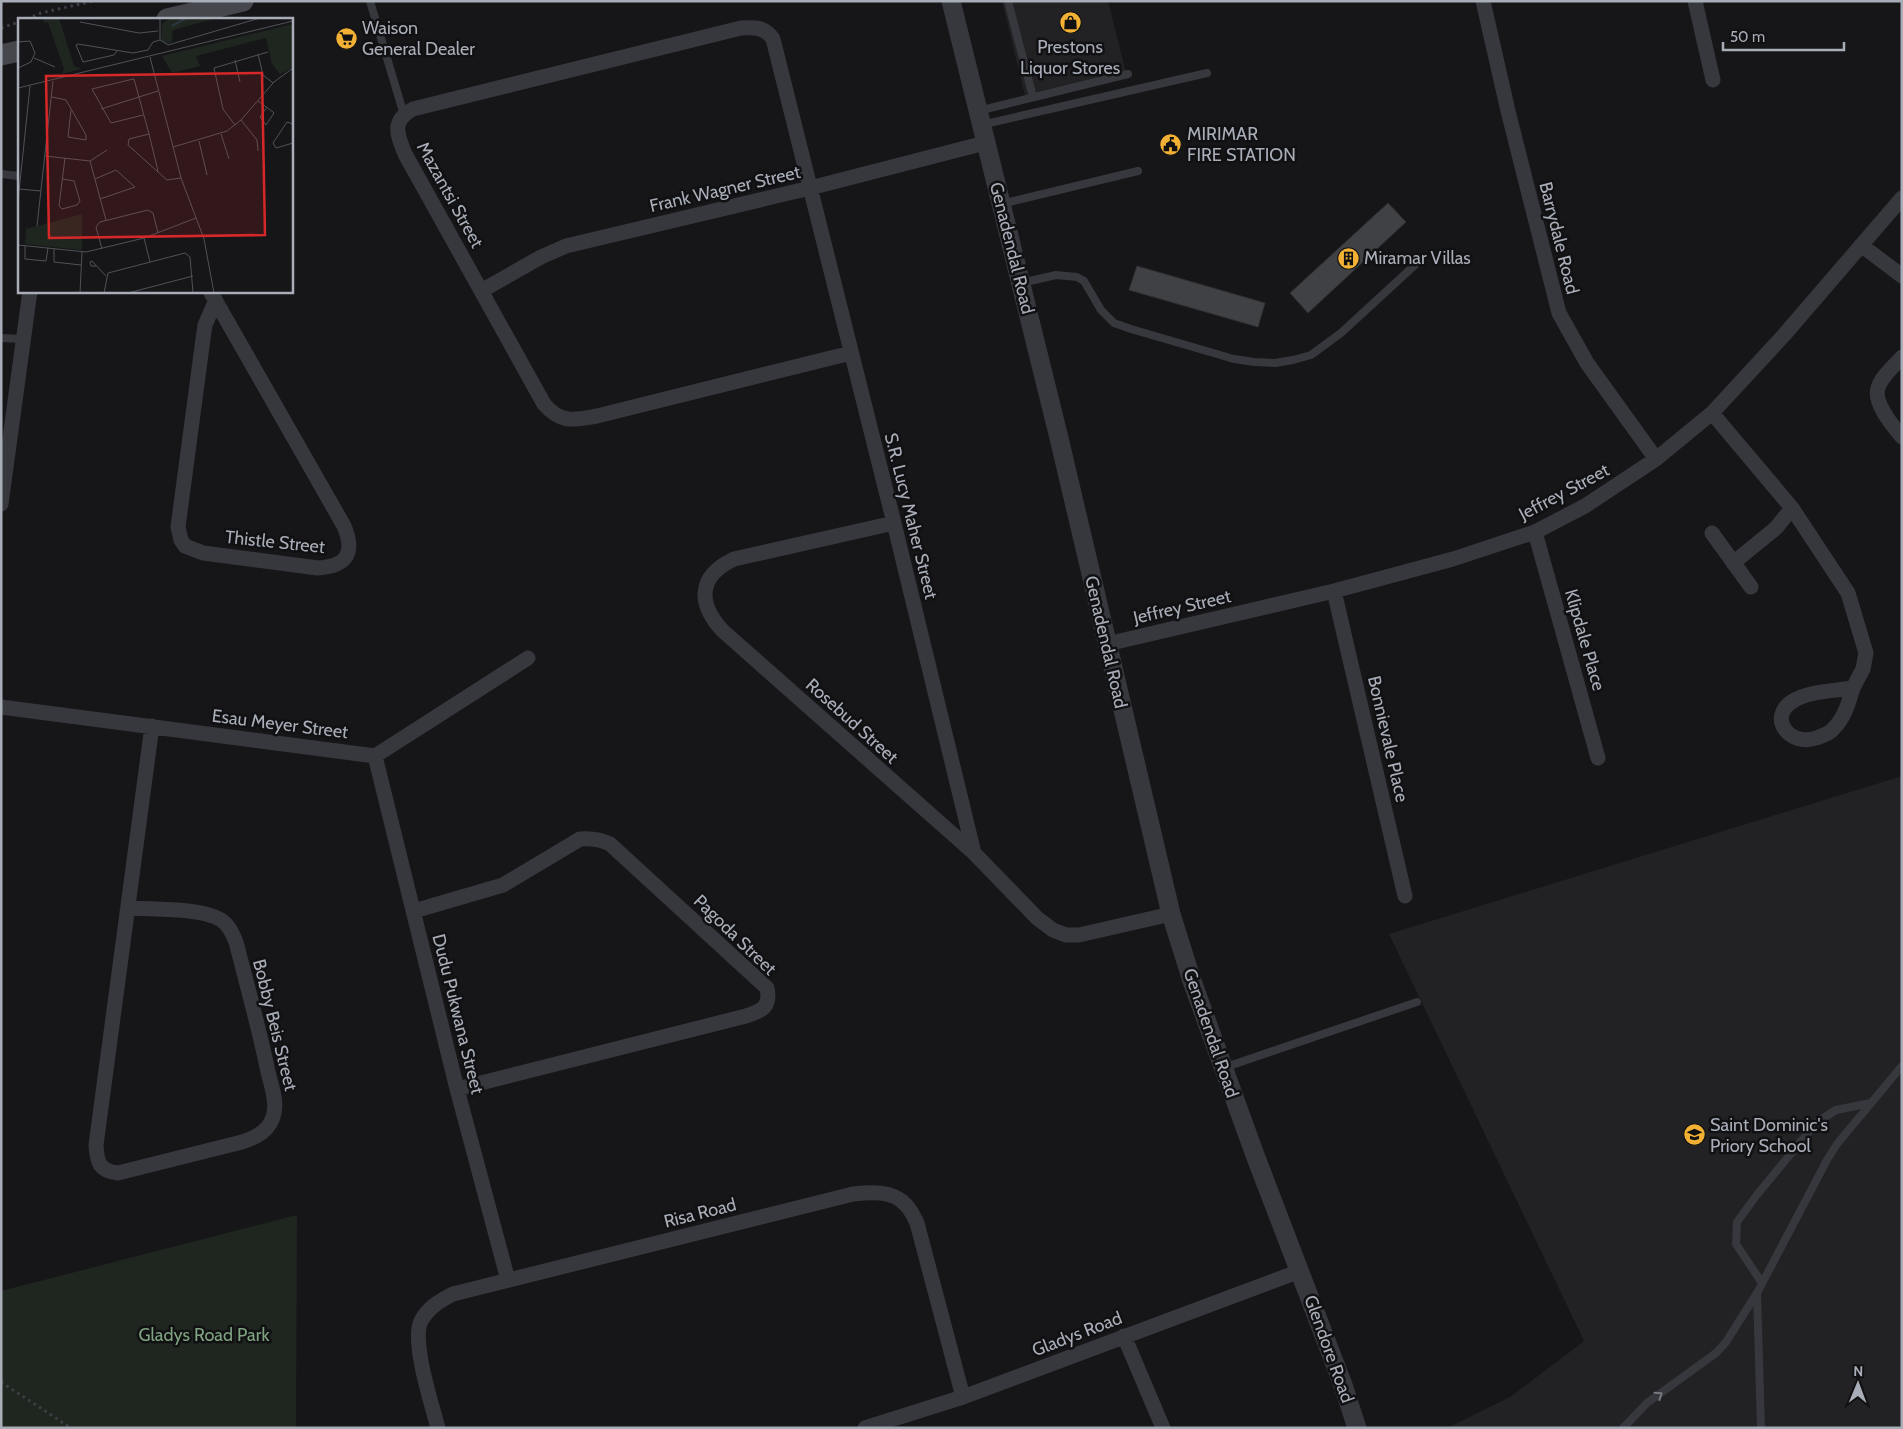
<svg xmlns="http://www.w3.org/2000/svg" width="1903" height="1429" viewBox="0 0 1903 1429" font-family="Cabin,sans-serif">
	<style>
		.built { fill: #222225 }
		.green { fill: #1e261f }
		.building { fill: #404145; stroke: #303034 }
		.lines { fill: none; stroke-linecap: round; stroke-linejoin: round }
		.path { stroke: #3d3f44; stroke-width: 3; stroke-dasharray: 2.5 4; stroke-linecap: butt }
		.service { stroke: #37383d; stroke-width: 8 }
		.minor { stroke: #37383d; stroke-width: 15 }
		.tertiary { stroke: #37383d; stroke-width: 19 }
		.secondary { stroke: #45474d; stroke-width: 21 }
		.oneway { stroke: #757881 }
		.labels { text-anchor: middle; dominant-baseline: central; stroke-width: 5; stroke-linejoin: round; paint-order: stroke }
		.poi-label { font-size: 18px; fill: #a8adb8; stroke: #111113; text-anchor: start }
		.street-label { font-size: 18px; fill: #a8adb8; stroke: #111113 }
		.park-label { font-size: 18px; fill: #7fa381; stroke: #111113 }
		.inset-river { fill: none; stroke: #2c353c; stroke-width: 2.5 }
		.inset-road { fill: none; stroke: #505258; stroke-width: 1 }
		.view { fill: #d62828; fill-opacity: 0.15; stroke: #d62828; stroke-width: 2.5 }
		.inset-edge { fill: none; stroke: #a8adb8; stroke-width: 2.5 }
	</style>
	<rect width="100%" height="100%" fill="#161618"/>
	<path class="built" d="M1002,1H1108L1126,73L1025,96Z
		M1902,776V1428H1447L1510,1397L1584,1341L1389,934Z"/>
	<path class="green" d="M297,1215L296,1428H1V1291Z"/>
	<path class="building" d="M1388,203L1406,222L1308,313L1290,293Z
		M1137,266L1265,303L1258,327L1129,290Z"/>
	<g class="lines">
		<path class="path" d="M27,19L41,13L93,1
			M1,28L19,22
			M1,1382L71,1428"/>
		<path class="service" d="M370,1L404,115
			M1008,1L1033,97
			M978,111L1128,74
			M981,125L1207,73
			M1,174L19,176
			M1001,204L1138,171
			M1021,283L1056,275L1077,277L1084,281L1101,310L1114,323L1131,329L1234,359L1254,362L1275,363L1293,360L1311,355L1341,333L1416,264
			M1,338L23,339
			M1223,1068L1417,1002
			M1762,1283L1736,1244L1737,1222L1756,1196L1817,1122L1836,1110L1871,1103
			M1757,1293L1761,1428
			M1623,1428L1647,1403L1716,1353L1726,1342L1757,1293L1827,1160L1837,1144L1902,1066"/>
		<path class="minor" d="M1483,1L1508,111L1559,313L1587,363L1656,459
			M1695,1L1713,80
			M1861,245L1902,276
			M210,291L344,526C355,552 348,566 318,568L203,553L185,546L181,540L178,527L203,339L205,325L215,302
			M481,291L541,257L566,246L810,188L985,143
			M851,353L597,416C574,420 561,424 544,404L405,154C397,134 391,121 413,109L741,28C755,27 765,27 773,39L894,523L974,853
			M1902,357C1894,366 1881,377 1878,388C1873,403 1893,426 1902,437
			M1712,413L1792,508L1848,593L1866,653L1863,669L1853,688
			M1,504L30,291
			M894,523L734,559C698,576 697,603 723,631L974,853L1037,918L1053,930L1066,935H1079L1171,914
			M1535,532L1598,758
			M1712,533L1751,587
			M1733,563L1776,528L1792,508
			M1334,591L1405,896
			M1107,644L1334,591L1453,559L1535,532L1585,506L1656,459L1712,413L1784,335L1902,198
			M1853,688C1849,702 1844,719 1833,729C1829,734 1822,736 1816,738C1789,747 1767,717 1793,701C1809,691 1834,691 1853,688Z
			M1,707L375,756L528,658
			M375,756L457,1089L508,1280
			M129,908C152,909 202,908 221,920C229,925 232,933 236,942C247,985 259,1028 268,1072C271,1085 277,1100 274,1113C271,1130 257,1137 242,1142L118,1173C99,1171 97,1162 96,1145L152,726
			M414,911L503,885L580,839C592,838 600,839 610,844L767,988C771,1007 762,1011 746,1016L457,1089
			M1124,1336L1163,1428
			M438,1428C432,1405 411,1341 421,1321C428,1308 439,1301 453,1294L853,1194C871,1192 893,1190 906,1205C911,1210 914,1217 917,1223L963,1397
			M865,1428L963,1397L1300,1271"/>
		<path class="tertiary" d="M951,1L1059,438L1171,914L1192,981L1255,1155L1343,1385L1357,1428"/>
		<path class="secondary" d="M167,19L243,1
			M1,55L19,51"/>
	</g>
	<defs><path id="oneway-chevron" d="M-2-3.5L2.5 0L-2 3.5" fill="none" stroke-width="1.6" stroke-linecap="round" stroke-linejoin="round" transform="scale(1.25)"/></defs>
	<use class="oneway" href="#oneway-chevron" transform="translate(1659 1395) rotate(-35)"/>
	<defs>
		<symbol id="shop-disc" viewBox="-11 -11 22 22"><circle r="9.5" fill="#f2b134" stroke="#111113"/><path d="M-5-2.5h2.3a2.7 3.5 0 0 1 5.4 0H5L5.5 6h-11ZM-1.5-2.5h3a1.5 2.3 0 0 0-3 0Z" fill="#111"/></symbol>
		<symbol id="supermarket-disc" viewBox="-11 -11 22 22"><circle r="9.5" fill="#f2b134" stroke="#111113"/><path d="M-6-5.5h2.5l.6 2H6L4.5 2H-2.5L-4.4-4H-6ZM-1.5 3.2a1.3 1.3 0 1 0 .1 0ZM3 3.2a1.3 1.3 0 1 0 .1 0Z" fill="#111"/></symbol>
		<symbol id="civic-disc" viewBox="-11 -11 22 22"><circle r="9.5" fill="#f2b134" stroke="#111113"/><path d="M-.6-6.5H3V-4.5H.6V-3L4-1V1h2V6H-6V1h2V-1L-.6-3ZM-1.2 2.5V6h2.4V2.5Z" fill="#111"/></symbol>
		<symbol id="building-disc" viewBox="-11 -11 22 22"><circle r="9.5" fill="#f2b134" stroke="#111113"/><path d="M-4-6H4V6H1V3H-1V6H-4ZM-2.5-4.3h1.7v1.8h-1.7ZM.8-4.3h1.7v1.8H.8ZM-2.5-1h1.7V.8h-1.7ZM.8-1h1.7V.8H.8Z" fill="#111"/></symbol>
		<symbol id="school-disc" viewBox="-11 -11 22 22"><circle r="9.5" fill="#f2b134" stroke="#111113"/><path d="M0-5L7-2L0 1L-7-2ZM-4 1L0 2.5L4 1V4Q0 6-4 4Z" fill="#111"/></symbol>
	</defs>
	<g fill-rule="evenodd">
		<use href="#shop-disc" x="1058" y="10" width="25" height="25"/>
		<use href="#supermarket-disc" x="334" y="26" width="25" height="25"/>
		<use href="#civic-disc" x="1158" y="132" width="25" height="25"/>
		<use href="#building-disc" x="1336" y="246" width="25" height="25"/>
		<use href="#school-disc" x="1682" y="1122" width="25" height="25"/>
	</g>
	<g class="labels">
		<g class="poi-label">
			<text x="362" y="28">Waison<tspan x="362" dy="21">General Dealer</tspan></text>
			<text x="1070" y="47" text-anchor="middle">Prestons<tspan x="1070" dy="21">Liquor Stores</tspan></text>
			<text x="1187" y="134">MIRIMAR<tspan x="1187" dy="21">FIRE STATION</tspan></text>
			<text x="1364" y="258">Miramar Villas</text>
			<text x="1710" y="1125">Saint Dominic's<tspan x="1710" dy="21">Priory School</tspan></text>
		</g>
		<g class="street-label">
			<text transform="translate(725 189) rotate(-13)">Frank Wagner Street</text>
			<text transform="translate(450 195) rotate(61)">Mazantsi Street</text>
			<text transform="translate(1559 238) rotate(76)">Barrydale Road</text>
			<text transform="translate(1012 248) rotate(76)">Genadendal Road</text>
			<text transform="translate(1564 492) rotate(-28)">Jeffrey Street</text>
			<text transform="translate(911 516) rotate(76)">S.R. Lucy Maher Street</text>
			<text transform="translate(275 542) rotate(6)">Thistle Street</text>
			<text transform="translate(1182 607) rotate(-13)">Jeffrey Street</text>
			<text transform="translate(1585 640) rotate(74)">Klipdale Place</text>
			<text transform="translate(1106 642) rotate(77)">Genadendal Road</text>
			<text transform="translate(852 721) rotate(42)">Rosebud Street</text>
			<text transform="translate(280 724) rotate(7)">Esau Meyer Street</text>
			<text transform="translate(1388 739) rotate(77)">Bonnievale Place</text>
			<text transform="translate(735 935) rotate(44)">Pagoda Street</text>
			<text transform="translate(458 1014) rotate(76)">Dudu Pukwana Street</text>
			<text transform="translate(275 1025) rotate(76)">Bobby Beis Street</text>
			<text transform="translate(1211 1033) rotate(71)">Genadendal Road</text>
			<text transform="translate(700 1213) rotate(-14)">Risa Road</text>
			<text transform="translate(1077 1334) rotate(-21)">Gladys Road</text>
			<text transform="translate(1329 1349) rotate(70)">Glendore Road</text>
		</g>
		<g class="park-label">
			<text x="204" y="1335">Gladys Road Park</text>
		</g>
	</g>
	<g transform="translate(18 18)">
		<rect width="275" height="275" fill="#161618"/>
		<path d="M41,0L56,48L63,51L44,56L46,51L30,4L26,5L25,0ZM152,0H199L155,12L154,24L148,26L143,22L144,6ZM275,6V49L262,56L254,46L248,20L178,38L182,48L154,55L144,38ZM64,196V232L7,226L8,211Z" fill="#1e261f"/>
		<path class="inset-river" d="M154,8L168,0"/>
		<path class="inset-road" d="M142,0V22L150,27L242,0M62,4L121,15L140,13M0,24L12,23L17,35L13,44L0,50M99,33L96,37L65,44L58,27L60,26L115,35L130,32L135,24L142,22M240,36L245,57L255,65M132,39L163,160L186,221L196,275M16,40L37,49M217,42L222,64M0,70L275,3M34,79L48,82L68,117V122L50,119L53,92M240,83L255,94L256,95L248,107L242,99L249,89M83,91L140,73M125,97L93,105L74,71L115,61H116L131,116L140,153M223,102L239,122L240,133M275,106L269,104L255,125L258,130L275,125M217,107L205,91L196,50L250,34M131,116L111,121L110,127L149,162L163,160M203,116L211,141M181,123L189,157M155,129L209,113L223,102L256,64L275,50M27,138L72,143L89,132M72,143L88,202M45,161L56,163L62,183L59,187L44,191L41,188L47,140M77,161L98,152L117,169L82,181M1,171L23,173M0,183L12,68M19,208L35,63M126,220L132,244M0,227L68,234L126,220L178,200M7,228V241L28,243L30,230M36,231V244L63,247M84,231L78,209L82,204L130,192L135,195L140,215M78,248H73L72,244L74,243L88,258M62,275L64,234M86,275L90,255L167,235L172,239L175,275M110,275L175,258"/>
		<path class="view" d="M244,55L247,217L31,220L28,58Z"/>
		<rect width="275" height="275" class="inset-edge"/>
	</g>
	<rect width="1903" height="1429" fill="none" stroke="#a8adb8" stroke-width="5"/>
	<g transform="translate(1858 1384) rotate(1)" stroke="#111113" stroke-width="4" paint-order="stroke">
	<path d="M0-4L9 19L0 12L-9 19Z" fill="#a8adb8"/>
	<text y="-8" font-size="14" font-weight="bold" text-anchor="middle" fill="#a8adb8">N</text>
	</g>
	<path d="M1723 42v8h121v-8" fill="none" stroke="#a8adb8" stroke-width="2.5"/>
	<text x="1730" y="42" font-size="15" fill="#a8adb8" stroke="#111113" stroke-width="4" paint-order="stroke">50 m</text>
</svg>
